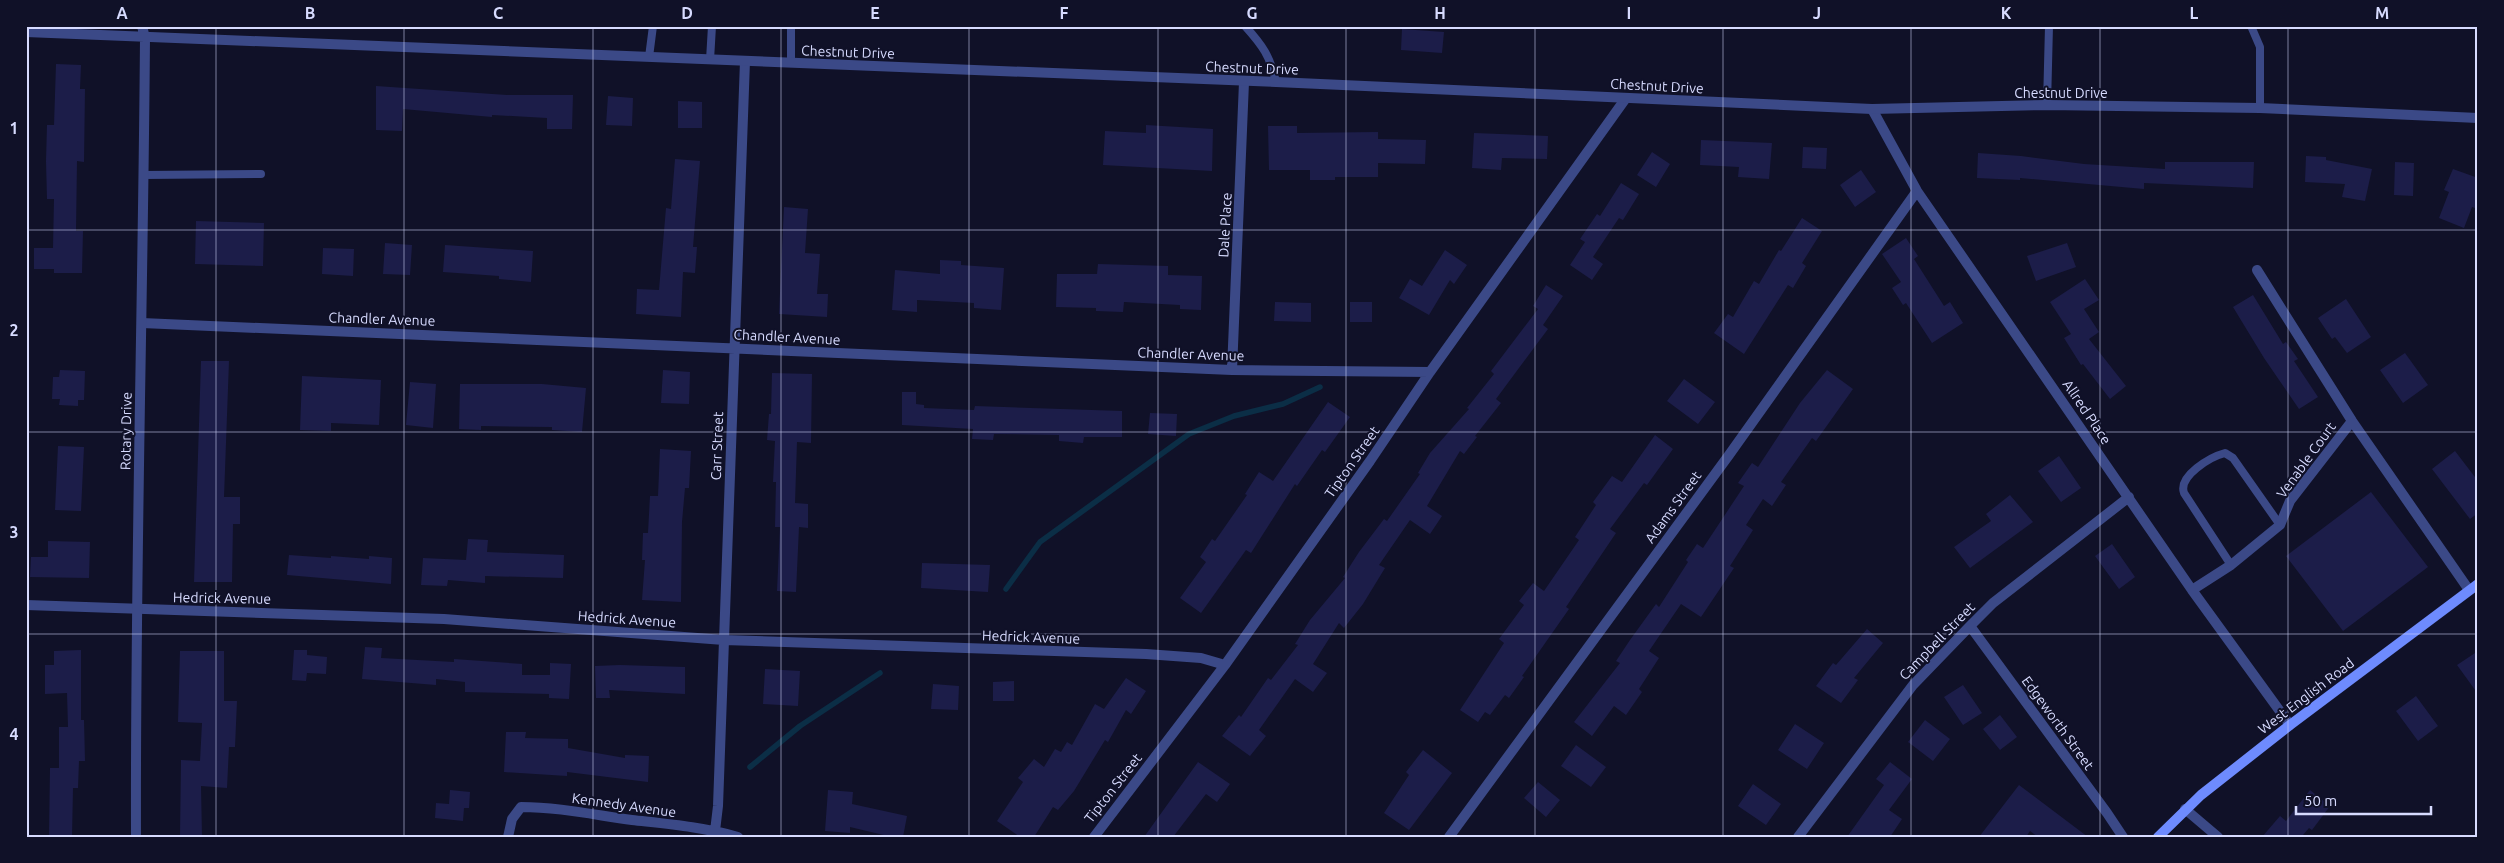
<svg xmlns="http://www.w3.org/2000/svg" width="2504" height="863" viewBox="0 0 2504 863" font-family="Ubuntu,sans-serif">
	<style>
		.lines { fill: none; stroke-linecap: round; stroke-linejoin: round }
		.stream { stroke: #0b2e46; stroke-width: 5.5 }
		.building { fill: #1c1d49 }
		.service { stroke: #3b4987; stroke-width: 8 }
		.minor { stroke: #3b4987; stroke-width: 10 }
		.tertiary { stroke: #3b4987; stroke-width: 10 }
		.secondary { stroke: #6e8bfe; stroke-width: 10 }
		.grid { fill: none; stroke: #d7dbff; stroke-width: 1; stroke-opacity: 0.55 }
		.labels { text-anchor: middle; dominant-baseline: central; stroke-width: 4; stroke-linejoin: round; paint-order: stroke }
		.street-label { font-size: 14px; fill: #d7dbff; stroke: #101128 }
		.neatline { fill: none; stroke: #d7dbff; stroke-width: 2 }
		.grid-label { font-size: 16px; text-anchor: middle; font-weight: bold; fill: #d7dbff }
	</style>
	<rect width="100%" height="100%" fill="#101128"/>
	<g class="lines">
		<path class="stream" d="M1006,589L1040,542L1189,434L1234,416L1283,404L1320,387
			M750,767L800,726L880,673"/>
	</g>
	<path class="building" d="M1402,29L1444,32L1442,53L1401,50Z
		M56,64L81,65L80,89H85L84,162L77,161L76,231H83L82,273H54V269H34V248H53L54,199H47L46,161L47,125H54Z
		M376,86L507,95H573L572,129H547V118L492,115V117L403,109L402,131L376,130Z
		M608,96L633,98L632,126L606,125Z
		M678,101L702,102V128H678Z
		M1146,125L1213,129L1212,171L1103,165L1105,131L1146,133Z
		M1268,126H1297V133L1378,132V139L1426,140L1425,164L1378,163V177H1335V180H1310V170H1269Z
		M1474,133L1548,136L1547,159L1502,158L1501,170L1472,168Z
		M1701,140L1772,143L1769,179L1738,177L1739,167L1700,165Z
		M1803,147L1827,148L1826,169L1802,168Z
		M1652,152L1670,164L1656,187L1637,175Z
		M1978,153L2021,156L2084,164L2165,169V162H2254L2253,188L2144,183V189L2020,178V180L1977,178Z
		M2306,156L2326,157V160L2372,169L2365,201L2342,197L2345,184L2305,182Z
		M675,159L700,161L693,247H697L695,273L683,272L681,317L636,314L637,289L659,290L666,208L671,209Z
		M2395,162L2414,163L2413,196L2394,195Z
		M2453,169L2478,178V209L2472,207L2464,228L2439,218L2449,192L2444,190Z
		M1861,170L1876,192L1855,207L1840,185Z
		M1621,183L1639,194L1623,220L1619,218L1593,257L1603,264L1592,280L1570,265L1585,242L1580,239L1597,214L1600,216Z
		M784,207L808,209L805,253L820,254L817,294H828L827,317L779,314Z
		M1802,218L1822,231L1802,263L1806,266L1793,288L1788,285L1744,354L1714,333L1728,314L1733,317L1754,281L1759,284L1779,250L1781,251Z
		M196,221L264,223L263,266L195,264Z
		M1906,238L1918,256L1914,259L1944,306L1950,302L1963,323L1932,343L1906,303L1903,305L1892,288L1901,282L1882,254Z
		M385,243L412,245L410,275L383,274Z
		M2067,243L2076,267L2036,281L2027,256Z
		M445,245L533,251L531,282L499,279V276L443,272Z
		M323,248L354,249L353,276L322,274Z
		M1445,250L1467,265L1454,284L1450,280L1429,315L1399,298L1410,279L1422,286Z
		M940,260L961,261V265L1004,268L1001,310L974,308V303L917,300V312L892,310L895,270L940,274Z
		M1098,264L1168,266V275L1202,276L1201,310L1180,309V305L1124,302L1123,312L1096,311V308L1056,307L1057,274H1097Z
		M2085,279L2099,300L2084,309L2099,332L2089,339L2126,386L2110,399L2083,364L2081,365L2064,338L2071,334L2050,302Z
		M1546,285L1563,296L1543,325L1548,329L1496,399L1501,403L1475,436L1477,437L1464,454L1460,451L1427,506L1442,516L1430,534L1410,520L1379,565L1385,568L1363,604L1344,628L1339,623L1313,664L1327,673L1313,692L1295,679L1259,730L1266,736L1250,756L1222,736L1239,715L1241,717L1268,678L1271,680L1298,645L1295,644L1310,620L1345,578L1343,577L1359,552L1384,519L1387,521L1420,474L1418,473L1430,453L1469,409L1467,408L1494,374L1491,371L1538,309L1533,306Z
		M2253,295L2283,344L2286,342L2298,359L2294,361L2318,397L2299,409L2264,358L2233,307Z
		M2346,299L2371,337L2347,353L2335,337L2332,339L2318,318Z
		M1275,302L1311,303V322L1274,321Z
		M1350,302H1372V322H1350Z
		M2405,353L2428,385L2403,403L2380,370Z
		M201,361H229L224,497H240V524H233L232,582H194Z
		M60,370L85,371L84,400H78V406L59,405L60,399H52L53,377H59Z
		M663,370L690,372L689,404L661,403Z
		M1827,370L1853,389L1816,441L1812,438L1781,482L1786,485L1772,506L1763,499L1746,525L1753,530L1730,566L1734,568L1701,617L1681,604L1649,651L1659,658L1639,689L1642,692L1626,715L1614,706L1592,736L1574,722L1620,663L1616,661L1630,640L1656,604L1659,607L1688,562L1686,560L1697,544L1703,548L1744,486L1738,483L1752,463L1758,467L1800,403Z
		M772,373L812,374L811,443L797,442L795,503L808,504V528L799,527L796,592L777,591L780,527H775L776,482H773L775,441L767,440L769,414H771Z
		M302,376L381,380L379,425L331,423V431L300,430Z
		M1684,379L1715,402L1698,424L1667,401Z
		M410,382L436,384L433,428L406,425Z
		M460,384H542L586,388L582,432L552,430V427L481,426V430L459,429Z
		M902,392H916V404L924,405V408L974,410L975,406L1122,411V437H1084L1083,443L1059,441V435L994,434L993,440L972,439L973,429L902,425Z
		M1328,402L1350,417L1325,452L1322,450L1297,486L1295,484L1251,553L1246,550L1201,613L1180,598L1206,562L1200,557L1212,539L1215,541L1247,495L1245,494L1259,472L1273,481Z
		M1150,413L1177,414L1176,436L1148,434Z
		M1655,435L1673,449L1647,485L1644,483L1610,529L1616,533L1566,607L1569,609L1522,676L1524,677L1509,698L1505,695L1490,715L1485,712L1478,722L1460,710L1504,643L1499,639L1524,605L1519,601L1533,583L1544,591L1579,540L1575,537L1596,505L1593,502L1612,476L1622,482Z
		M58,446L84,447L81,511L55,510Z
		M660,449L691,451L689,488H685L682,522L681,602L642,600L645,560H642L643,533H648L650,496H658Z
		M2455,451L2478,481V513L2470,519L2432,469Z
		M2059,456L2081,488L2061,502L2038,471Z
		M2371,492L2428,567L2343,631L2286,556Z
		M2010,495L2033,522L1970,568L1954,547L1991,521L1986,514Z
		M468,539L488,540L487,552L564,555L563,578L485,576V583L448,580L447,586L421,585L423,558L466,560Z
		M48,541L90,542L89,578L30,577L31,557H48Z
		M2112,544L2135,577L2119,589L2095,556Z
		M289,555L331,558V556L369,559V556L392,558L391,584L287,575Z
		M922,563L990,565L988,592L921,588Z
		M1867,629L1883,643L1854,678L1858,680L1841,703L1816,686L1833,663L1836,665Z
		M365,647L382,648L381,658L454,662V659L522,664V675H550V663L571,664L569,699L549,698V694L465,692V682L436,679V685L362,679Z
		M81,650V720H84L85,761H79L78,788H73L72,837H49L50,768H59V727H68L67,693L45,694V665H54V651Z
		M294,650H307V655L327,657L326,674L307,673L306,681L292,680Z
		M180,651H224V701H237L235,747H229L227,788L201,786L202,837H180L181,760L200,761L202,723L178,722Z
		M2478,651V694L2457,665Z
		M620,665L685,667V694L609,690L610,698H596L595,666Z
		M765,669L800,671L798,706L763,704Z
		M1126,678L1146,691L1131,714L1126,710L1108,742L1105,740L1074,791L1058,810L1053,807L1034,837H1020L997,821L1023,782L1018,778L1034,759L1044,767L1055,749L1061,752L1067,742L1072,745L1095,704L1104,709Z
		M1014,681V701H993V682Z
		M933,684L959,686L958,710L931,709Z
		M1963,685L1982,713L1963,725L1944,697Z
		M2416,696L2438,726L2418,741L2396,711Z
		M2000,715L2017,737L2000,750L1983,729Z
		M1925,720L1950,739L1933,761L1908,742Z
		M1795,724L1824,743L1807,769L1778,750Z
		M506,732H526L525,738L568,739V748L625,758V755L649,756L648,782L567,772V776L504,772Z
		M1576,745L1606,767L1591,787L1561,766Z
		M1423,750L1452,773L1409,830L1384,813L1409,775L1406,772Z
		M1198,762L1230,784L1217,802L1206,794L1173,837H1144Z
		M1890,762L1912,779L1889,810L1902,819L1890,837H1847L1884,785L1876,779Z
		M1538,782L1560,800L1546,817L1524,798Z
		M1753,784L1781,804L1766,825L1738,806Z
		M2019,785L2088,837H2038L2030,831L2026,837H1979Z
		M450,790L470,792L469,808H464L463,821L435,818L436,803L449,804Z
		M828,790L853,792L852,804L907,816L903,837H892L850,827V833L825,831Z
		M2310,790L2330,806L2312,830L2309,828L2303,835L2305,837H2262L2280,816L2286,821Z"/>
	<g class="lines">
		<path class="service" d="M1245,26C1263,46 1270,56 1276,82
			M2251,26L2260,47V108
			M649,57L653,26
			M710,60L712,26
			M791,63V26
			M2047,105L2049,26
			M144,175L261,174
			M2231,565L2184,493C2178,476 2210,457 2225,453L2233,458L2280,525"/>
		<path class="minor" d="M1872,109L1917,191L2192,590L2290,725
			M2257,270L2352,421L2469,590
			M142,323L1232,370L1430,372
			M1232,370L1244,82
			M2192,590L2231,565L2280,525L2290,501L2352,421
			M26,605L444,619L724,640L1146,654L1201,658L1225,665
			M1970,626L2107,813L2123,837
			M2185,809L2218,837
			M715,831L718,806L745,61
			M508,837L512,819L521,807C558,807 595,815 632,820C667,824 703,827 738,837
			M1094,837L1225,665L1370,461L1430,372L1626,98
			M1449,837L1729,455L1917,191
			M1798,837L1913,685L1970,626L1993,603L2129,497"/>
		<path class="tertiary" d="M26,32L1276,82L1872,109L2047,105L2260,108L2478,118
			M136,837C135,571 143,305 145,38L142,26"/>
		<path class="secondary" d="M2158,837L2201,795L2290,725L2478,584"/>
	</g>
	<path class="grid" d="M216,26V837M404,26V837M593,26V837M781,26V837M969,26V837M1158,26V837M1346,26V837M1535,26V837M1723,26V837M1911,26V837M2100,26V837M2288,26V837M26,230H2478M26,432H2478M26,634H2478"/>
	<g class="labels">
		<g class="street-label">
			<text transform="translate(848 52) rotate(2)">Chestnut Drive</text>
			<text transform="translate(1252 68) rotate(2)">Chestnut Drive</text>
			<text transform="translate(1657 86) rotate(3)">Chestnut Drive</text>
			<text x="2061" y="93">Chestnut Drive</text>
			<text transform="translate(1225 225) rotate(-87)">Dale Place</text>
			<text transform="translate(382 319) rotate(2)">Chandler Avenue</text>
			<text transform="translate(787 337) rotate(3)">Chandler Avenue</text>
			<text transform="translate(1191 354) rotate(2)">Chandler Avenue</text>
			<text transform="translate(2087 412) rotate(56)">Allred Place</text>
			<text transform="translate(126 431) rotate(-89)">Rotary Drive</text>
			<text transform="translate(717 446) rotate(-88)">Carr Street</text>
			<text transform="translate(2306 460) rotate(-54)">Venable Court</text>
			<text transform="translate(1352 462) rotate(-55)">Tipton Street</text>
			<text transform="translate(1673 507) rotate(-54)">Adams Street</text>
			<text transform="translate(222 598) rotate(1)">Hedrick Avenue</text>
			<text transform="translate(627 619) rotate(4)">Hedrick Avenue</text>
			<text transform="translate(1031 637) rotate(2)">Hedrick Avenue</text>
			<text transform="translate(1937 641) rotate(-46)">Campbell Street</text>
			<text transform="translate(2306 696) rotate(-37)">West English Road</text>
			<text transform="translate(2058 723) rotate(54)">Edgeworth Street</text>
			<text transform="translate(1113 788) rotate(-52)">Tipton Street</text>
			<text transform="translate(624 805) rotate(8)">Kennedy Avenue</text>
		</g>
	</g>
	<rect width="2504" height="863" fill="none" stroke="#101128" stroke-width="55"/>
	<path d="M2296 806v8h135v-8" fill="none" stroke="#d7dbff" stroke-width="2.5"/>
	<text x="2304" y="806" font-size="15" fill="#d7dbff" stroke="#101128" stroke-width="4" paint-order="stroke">50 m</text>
	<rect x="28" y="28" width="2448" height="808" class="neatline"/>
	<g class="grid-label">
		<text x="122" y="19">A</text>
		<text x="310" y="19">B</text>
		<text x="498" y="19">C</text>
		<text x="687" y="19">D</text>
		<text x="875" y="19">E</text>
		<text x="1064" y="19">F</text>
		<text x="1252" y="19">G</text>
		<text x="1440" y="19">H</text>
		<text x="1629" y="19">I</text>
		<text x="1817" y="19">J</text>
		<text x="2006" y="19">K</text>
		<text x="2194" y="19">L</text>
		<text x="2382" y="19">M</text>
		<text x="14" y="134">1</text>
		<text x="14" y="336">2</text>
		<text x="14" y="538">3</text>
		<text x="14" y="740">4</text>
	</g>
</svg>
